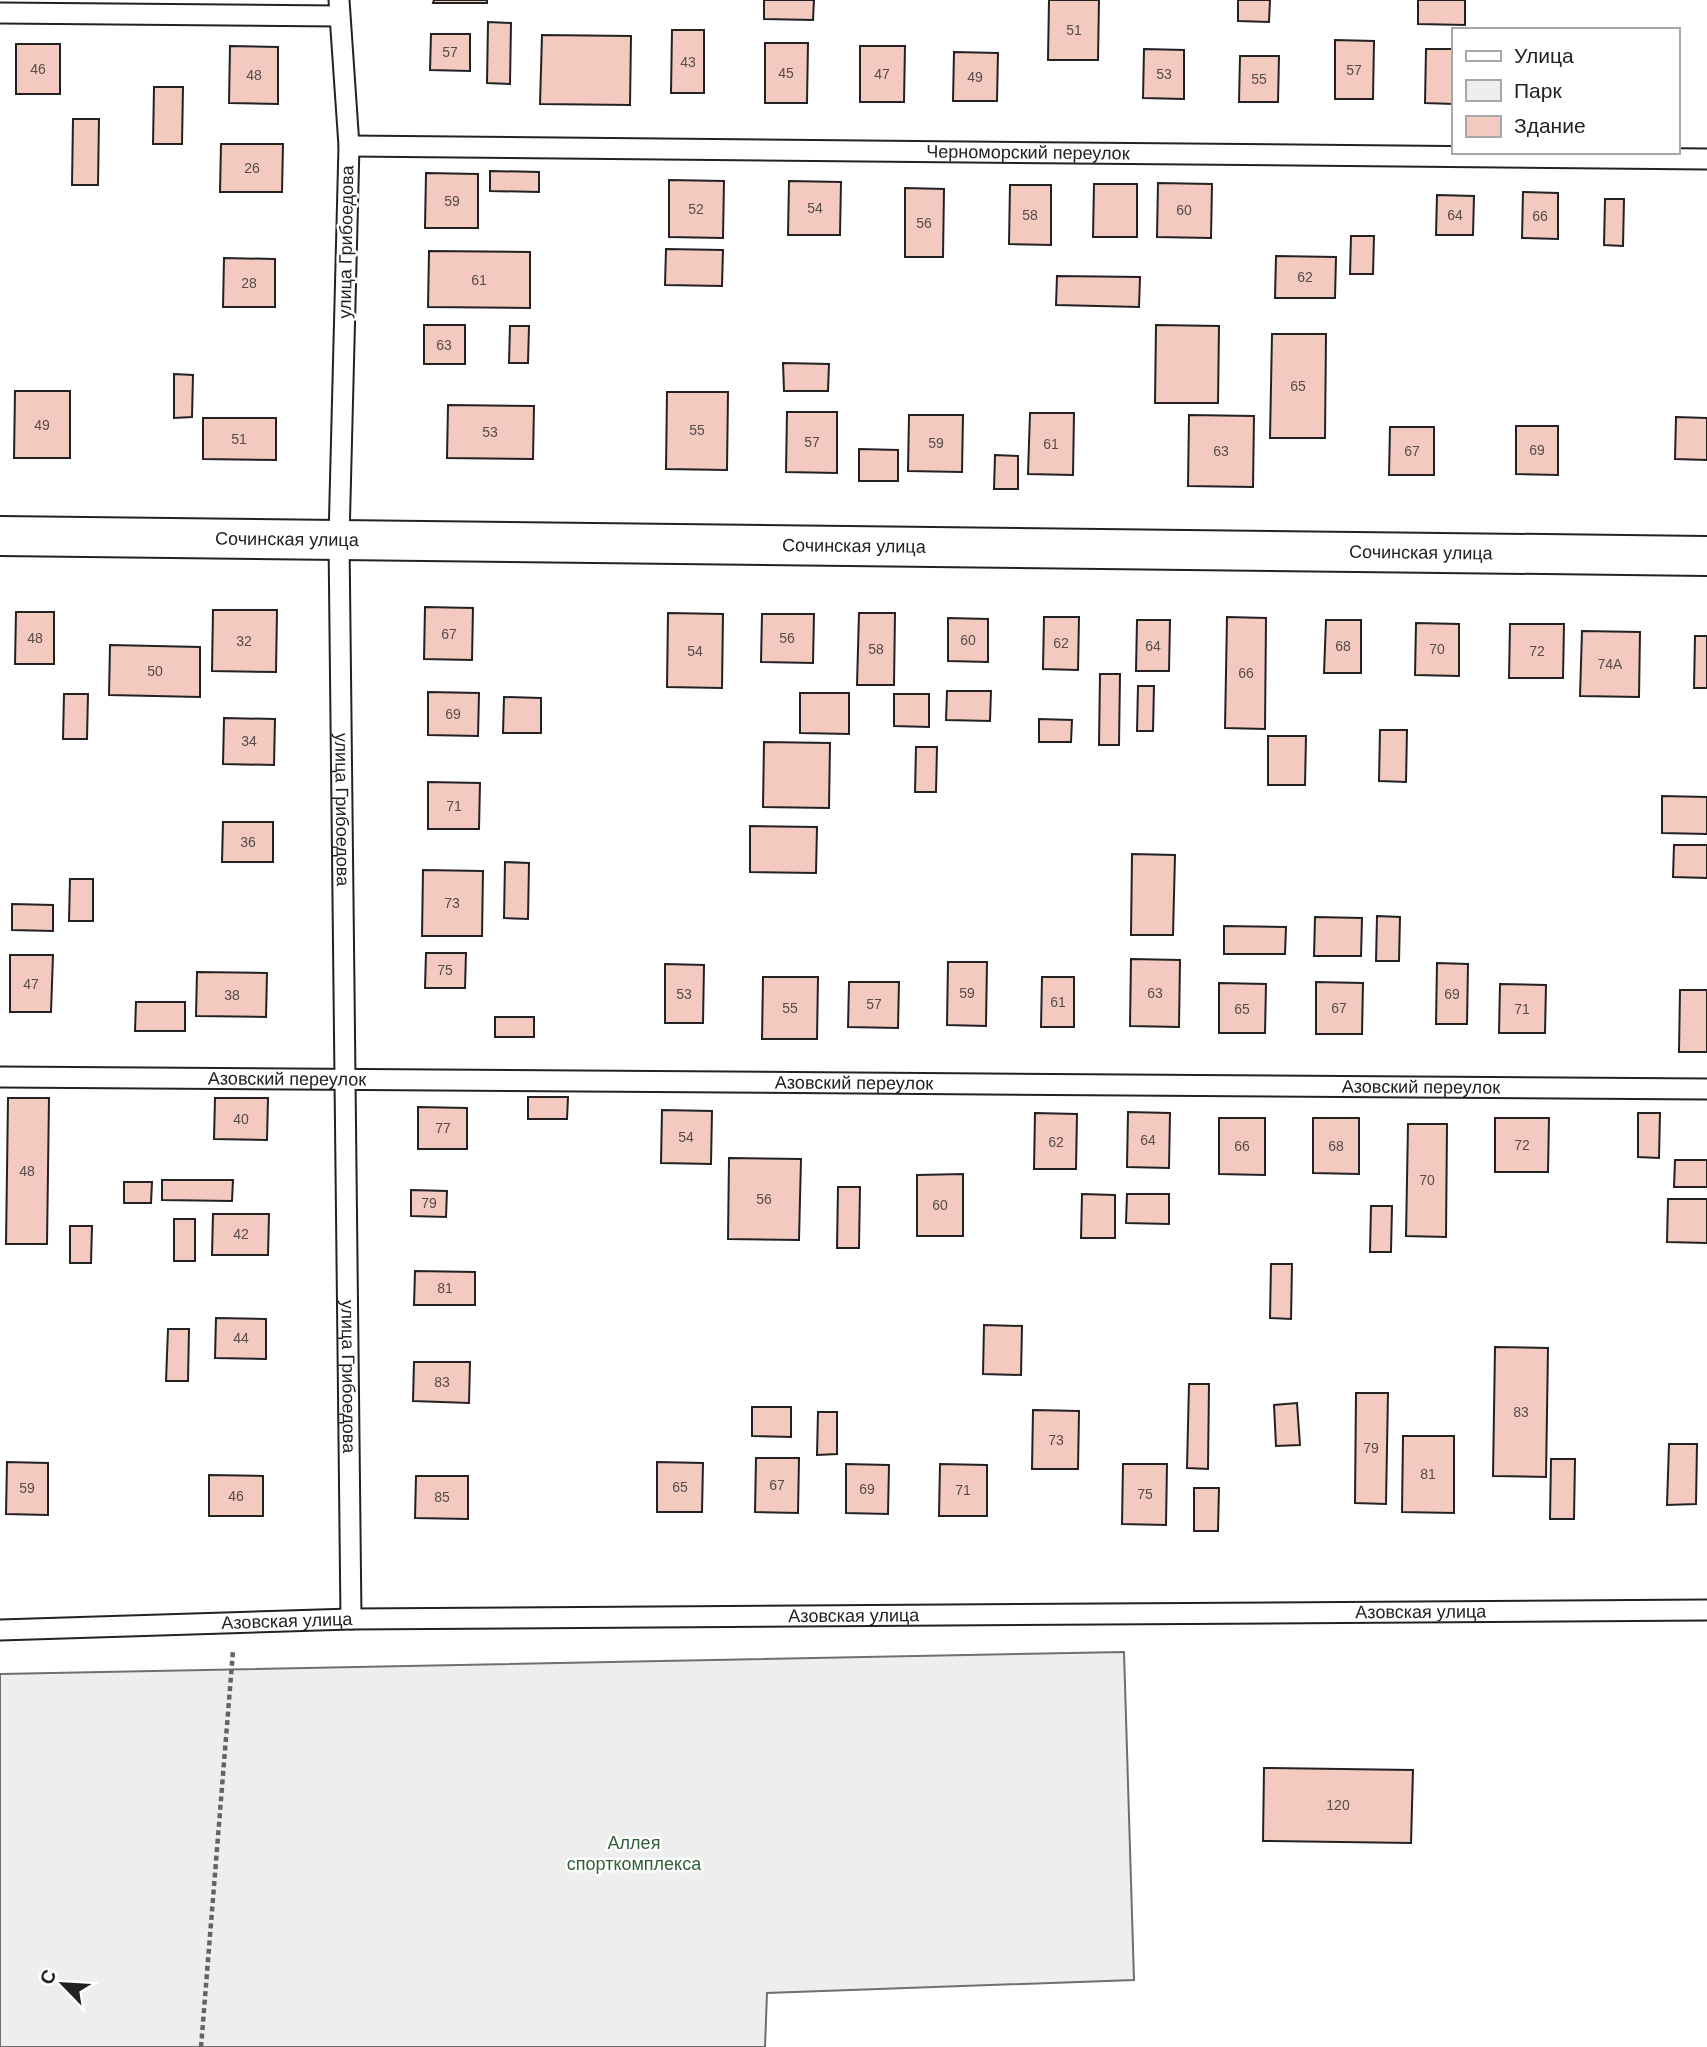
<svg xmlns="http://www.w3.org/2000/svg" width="1707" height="2047" viewBox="0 0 1707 2047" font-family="Arial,sans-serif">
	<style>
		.green { fill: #eee; stroke: #6f6f6f; stroke-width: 2 }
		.building { fill: #f3c9c0; stroke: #222; stroke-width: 2 }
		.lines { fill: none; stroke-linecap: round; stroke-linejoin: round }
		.lane-casing { stroke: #222; stroke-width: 23 }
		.secondary-casing { stroke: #222; stroke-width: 42 }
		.path { stroke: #646464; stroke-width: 4.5; stroke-dasharray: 5 3.5; stroke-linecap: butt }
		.lane { stroke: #fff; stroke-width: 19 }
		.secondary { stroke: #fff; stroke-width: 38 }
		.labels { text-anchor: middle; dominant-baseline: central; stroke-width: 5; stroke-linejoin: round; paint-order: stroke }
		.number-label { font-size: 14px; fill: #564c4a }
		.street-label { font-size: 18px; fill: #222; stroke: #fff }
		.park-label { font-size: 18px; fill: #2f5e38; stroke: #fff }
	</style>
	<rect width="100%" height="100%" fill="#fff"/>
	<path class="green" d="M1124,1652L1134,1980L767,1993L765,2047H0V1674Z"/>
	<path class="building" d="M434,0H487V3H433Z
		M764,0H814L813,20L764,19Z
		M1049,0H1099L1098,60H1048Z
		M1238,0H1270L1269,22L1238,21Z
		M1418,0H1465V25L1418,24Z
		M488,22L511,23L510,84L487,83Z
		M672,30H704V93H671Z
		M431,34H470V71L430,70Z
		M542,35L631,36L630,105L540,104Z
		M1335,40L1374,41L1373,99H1335Z
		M765,43H808L807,103H765Z
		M16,44H60V94H16Z
		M230,46L278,47V104L229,103Z
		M860,46H905L904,102H860Z
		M1144,49L1184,50V99L1143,98Z
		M1426,49H1453V104L1425,103Z
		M954,52L998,53L997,101H953Z
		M1240,56H1279L1278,102H1239Z
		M154,87H183L182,144H153Z
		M73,119H99L98,185H72Z
		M221,144H283L282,192H220Z
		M490,171L539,172V192L490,191Z
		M426,173L478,174V228H425Z
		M669,180L724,181L723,238L669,237Z
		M789,181L841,182L840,235H788Z
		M1158,183L1212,184L1211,238L1157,237Z
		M1094,184H1137V237H1093Z
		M1010,185H1051V245L1009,244Z
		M905,188L944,189L943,257H905Z
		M1523,192L1558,193V239L1522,238Z
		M1437,195L1474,196L1473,235H1436Z
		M1605,199H1624L1623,246L1604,245Z
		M1351,236H1374L1373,274H1350Z
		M666,249L723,250L722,286L665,285Z
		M429,251L530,252V308L428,307Z
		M1276,256L1336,257L1335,298H1275Z
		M224,258L275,259V307H223Z
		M1057,276L1140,277L1139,307L1056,305Z
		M424,325H465V364H424Z
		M1156,325L1219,326L1218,403H1155Z
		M510,326H529L528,363H509Z
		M1272,334H1326L1325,438H1270Z
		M783,363L829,364L828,391H784Z
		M174,374L193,375L192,417L174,418Z
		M15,391H70V458H14Z
		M667,392H728L727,470L666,469Z
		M448,405L534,406L533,459L447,458Z
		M787,412H837V473L786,472Z
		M1030,413H1074L1073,475L1028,474Z
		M909,415H963L962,472L908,471Z
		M1189,415L1254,416L1253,487L1188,486Z
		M1676,417L1707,418V460L1675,459Z
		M203,418H276V460L203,459Z
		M1516,426H1558V475L1516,474Z
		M1390,427H1434V475H1389Z
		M859,449L898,450V481H859Z
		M995,455L1018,456V489H994Z
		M425,607L473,608L472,660L424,659Z
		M213,610H277L276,672L212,671Z
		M16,612H54V664H15Z
		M668,613L723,614L722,688L667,687Z
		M859,613H895L894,685H857Z
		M762,614H814L813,663L761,662Z
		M1044,617H1079L1078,670L1043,669Z
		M1227,617L1266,618L1265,729L1225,728Z
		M948,618L988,619V662L948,661Z
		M1137,620H1170L1169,671H1136Z
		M1326,620H1361V673H1324Z
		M1416,623L1459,624V676L1415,675Z
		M1510,624H1564L1563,678H1509Z
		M1582,631L1640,632L1639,697L1580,696Z
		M1695,636H1707V688H1694Z
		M110,645L200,647V697L109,695Z
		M1100,674H1120L1119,745H1099Z
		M1138,686H1154L1153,731H1137Z
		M947,691H991L990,721L946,720Z
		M428,692L479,693L478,736L428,735Z
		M800,693H849V734L800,733Z
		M64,694H88L87,739H63Z
		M894,694H929V727L894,726Z
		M504,697L541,698V733H503Z
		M224,718L275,719L274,765L223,764Z
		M1039,719L1072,720L1071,742H1039Z
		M1380,730H1407L1406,782L1379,781Z
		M1268,736H1306L1305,785H1268Z
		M764,742L830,743L829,808L763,807Z
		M916,747H937L936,792H915Z
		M428,782L480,783L479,829H428Z
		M1662,796L1707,797V834L1662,833Z
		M223,822H273V862H222Z
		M750,826L817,827L816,873L750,872Z
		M1674,845H1707V878L1673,877Z
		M1132,854L1175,855L1173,935H1131Z
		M505,862L529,863L528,919L504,918Z
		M423,870L483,871L482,936H422Z
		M70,879H93V921H69Z
		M12,904L53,905V931L12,930Z
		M1377,916L1400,917L1399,961H1376Z
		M1315,917L1362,918L1361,956H1314Z
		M1224,926L1286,927L1285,954H1224Z
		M426,953H466L465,988H425Z
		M10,955H53L51,1012H10Z
		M1131,959L1180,960L1179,1027L1130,1026Z
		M948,962H987L986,1026L947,1025Z
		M1437,963L1468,964L1467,1024H1436Z
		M665,964L704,965L703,1023H665Z
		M197,972L267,973L266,1017L196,1016Z
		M763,977H818L817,1039H762Z
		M1042,977H1074V1027H1041Z
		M849,982H899L898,1028L848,1027Z
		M1316,982L1363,983L1362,1034H1316Z
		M1219,983L1266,984L1265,1033H1219Z
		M1500,984L1546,985L1545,1033H1499Z
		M1680,990H1707V1052H1679Z
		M136,1002H185V1031H135Z
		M495,1017H534V1037H495Z
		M528,1097H568L567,1119H528Z
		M8,1098H49L47,1244H6Z
		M215,1098H268L267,1140L214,1139Z
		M418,1107L467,1108V1149H418Z
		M662,1110L712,1111L711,1164L661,1163Z
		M1128,1112L1170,1113L1169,1168L1127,1167Z
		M1035,1113L1077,1114L1076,1169H1034Z
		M1638,1113H1660L1659,1158L1638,1157Z
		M1219,1118H1265V1175L1219,1174Z
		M1313,1118H1359V1174L1313,1173Z
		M1495,1118H1549L1548,1172H1495Z
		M1408,1124H1447L1446,1237L1406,1236Z
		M729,1158L801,1159L799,1240L728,1239Z
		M1675,1160H1707V1187H1674Z
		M963,1174V1236H917V1175Z
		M162,1180H233L232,1201L162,1200Z
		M124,1182H152L151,1203H124Z
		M838,1187H860L859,1248H837Z
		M411,1190L447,1191L446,1217L411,1216Z
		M1082,1194L1115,1195V1238H1081Z
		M1127,1194H1169V1224L1126,1223Z
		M1668,1199H1707V1243L1667,1242Z
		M1371,1206H1392L1391,1252H1370Z
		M213,1214H269L268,1255H212Z
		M174,1219H195V1261H174Z
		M70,1226H92L91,1263H70Z
		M1271,1264H1292L1291,1319L1270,1318Z
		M415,1271L475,1272V1305H414Z
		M216,1318L266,1319V1359L215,1358Z
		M984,1325L1022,1326L1021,1375L983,1374Z
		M168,1329H189L188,1381H166Z
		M1495,1347L1548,1348L1546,1477L1493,1476Z
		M414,1362H470L469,1403L413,1401Z
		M1189,1384H1209L1208,1469L1187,1468Z
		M1356,1393H1388L1386,1504L1355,1503Z
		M1297,1403L1300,1445L1276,1446L1274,1405Z
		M752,1407H791V1437L752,1436Z
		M1033,1410L1079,1411L1078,1469H1032Z
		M818,1412H837V1454L817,1455Z
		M1403,1436H1454V1513L1402,1512Z
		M1669,1444H1697L1696,1504L1667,1505Z
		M756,1458H799L798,1513L755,1512Z
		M1551,1459H1575L1574,1519H1550Z
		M7,1462L48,1463V1515L6,1514Z
		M657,1462L703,1463L702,1512H657Z
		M846,1464L889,1465L888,1514L846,1513Z
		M940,1464L987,1465V1516H939Z
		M1123,1464H1167L1166,1525L1122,1524Z
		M209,1475L263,1476V1516H209Z
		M416,1476H468V1519L415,1518Z
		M1194,1488H1219L1218,1531H1194Z
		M1264,1768L1413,1770L1411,1843L1263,1841Z"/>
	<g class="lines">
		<defs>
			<g id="lane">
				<path id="s1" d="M339,0L349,146L339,539L351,1619"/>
				<path d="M0,13L339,16"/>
				<path id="s2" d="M349,146L1707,159"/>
				<path id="s3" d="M0,1077L1707,1089"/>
				<path id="s4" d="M0,1630L351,1619L1707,1610"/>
			</g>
			<g id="secondary">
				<path id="s5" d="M0,536L1707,556"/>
			</g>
		</defs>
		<use href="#lane" class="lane-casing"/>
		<use href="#secondary" class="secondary-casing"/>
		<path class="path" d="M201,2047L233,1651"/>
		<use href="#lane" class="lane"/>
		<use href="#secondary" class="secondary"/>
	</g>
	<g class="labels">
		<g class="number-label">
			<text x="1074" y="30">51</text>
			<text x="450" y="52">57</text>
			<text x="688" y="62">43</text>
			<text x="38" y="69">46</text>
			<text x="1354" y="70">57</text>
			<text x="786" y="73">45</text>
			<text x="882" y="74">47</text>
			<text x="1164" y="74">53</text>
			<text x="254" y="75">48</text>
			<text x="975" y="77">49</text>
			<text x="1259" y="79">55</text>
			<text x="252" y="168">26</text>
			<text x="452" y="201">59</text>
			<text x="815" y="208">54</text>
			<text x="696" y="209">52</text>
			<text x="1184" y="210">60</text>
			<text x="1030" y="215">58</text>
			<text x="1455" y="215">64</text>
			<text x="1540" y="216">66</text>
			<text x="924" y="223">56</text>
			<text x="1305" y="277">62</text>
			<text x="479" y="280">61</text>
			<text x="249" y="283">28</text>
			<text x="444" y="345">63</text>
			<text x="1298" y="386">65</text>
			<text x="42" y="425">49</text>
			<text x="697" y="430">55</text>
			<text x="490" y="432">53</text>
			<text x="239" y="439">51</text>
			<text x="812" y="442">57</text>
			<text x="936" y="443">59</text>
			<text x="1051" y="444">61</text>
			<text x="1537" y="450">69</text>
			<text x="1221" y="451">63</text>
			<text x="1412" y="451">67</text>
			<text x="449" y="634">67</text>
			<text x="35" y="638">48</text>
			<text x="787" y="638">56</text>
			<text x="968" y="640">60</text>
			<text x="244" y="641">32</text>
			<text x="1061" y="643">62</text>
			<text x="1153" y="646">64</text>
			<text x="1343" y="646">68</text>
			<text x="876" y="649">58</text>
			<text x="1437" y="649">70</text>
			<text x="695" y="651">54</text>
			<text x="1537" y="651">72</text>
			<text x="1610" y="664">74А</text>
			<text x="155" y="671">50</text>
			<text x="1246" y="673">66</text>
			<text x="453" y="714">69</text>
			<text x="249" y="741">34</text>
			<text x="454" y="806">71</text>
			<text x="248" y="842">36</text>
			<text x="452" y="903">73</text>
			<text x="445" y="970">75</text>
			<text x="31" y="984">47</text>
			<text x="967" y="993">59</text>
			<text x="1155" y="993">63</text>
			<text x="684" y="994">53</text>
			<text x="1452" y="994">69</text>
			<text x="232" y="995">38</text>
			<text x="1058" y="1002">61</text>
			<text x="874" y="1004">57</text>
			<text x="790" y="1008">55</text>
			<text x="1339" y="1008">67</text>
			<text x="1242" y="1009">65</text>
			<text x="1522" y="1009">71</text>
			<text x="241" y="1119">40</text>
			<text x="443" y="1128">77</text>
			<text x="686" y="1137">54</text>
			<text x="1148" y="1140">64</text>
			<text x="1056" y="1142">62</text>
			<text x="1522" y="1145">72</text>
			<text x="1242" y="1146">66</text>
			<text x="1336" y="1146">68</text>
			<text x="27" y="1171">48</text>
			<text x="1427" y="1180">70</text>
			<text x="764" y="1199">56</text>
			<text x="429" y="1203">79</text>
			<text x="940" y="1205">60</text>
			<text x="241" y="1234">42</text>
			<text x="445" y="1288">81</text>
			<text x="241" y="1338">44</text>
			<text x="442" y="1382">83</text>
			<text x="1521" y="1412">83</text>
			<text x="1056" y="1440">73</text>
			<text x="1371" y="1448">79</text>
			<text x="1428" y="1474">81</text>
			<text x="777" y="1485">67</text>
			<text x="680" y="1487">65</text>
			<text x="27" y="1488">59</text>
			<text x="867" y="1489">69</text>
			<text x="963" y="1490">71</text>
			<text x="1145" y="1494">75</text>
			<text x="236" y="1496">46</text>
			<text x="442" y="1497">85</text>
			<text x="1338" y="1805">120</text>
		</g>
		<g class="street-label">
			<text stroke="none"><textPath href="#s2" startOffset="679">Черноморский переулок</textPath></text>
			<text transform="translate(346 242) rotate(-89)">улица Грибоедова</text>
			<text stroke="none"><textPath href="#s5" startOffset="287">Сочинская улица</textPath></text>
			<text stroke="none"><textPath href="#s5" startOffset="854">Сочинская улица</textPath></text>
			<text stroke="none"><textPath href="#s5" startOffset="1421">Сочинская улица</textPath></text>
			<text stroke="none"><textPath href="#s1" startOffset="810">улица Грибоедова</textPath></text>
			<text stroke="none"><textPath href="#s3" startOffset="287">Азовский переулок</textPath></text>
			<text stroke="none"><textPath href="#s3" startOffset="854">Азовский переулок</textPath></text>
			<text stroke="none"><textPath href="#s3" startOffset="1421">Азовский переулок</textPath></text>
			<text stroke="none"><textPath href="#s1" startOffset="1377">улица Грибоедова</textPath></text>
			<text stroke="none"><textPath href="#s4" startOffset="1421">Азовская улица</textPath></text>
			<text stroke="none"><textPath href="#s4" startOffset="854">Азовская улица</textPath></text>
			<text stroke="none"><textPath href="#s4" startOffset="287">Азовская улица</textPath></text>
		</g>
		<g class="park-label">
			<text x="634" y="1843">Аллея<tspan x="634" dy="21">спорткомплекса</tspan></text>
		</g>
	</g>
	<rect x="1452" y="28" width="228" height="126" fill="#ffffff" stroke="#a7a7a7" stroke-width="2"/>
	<rect x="1466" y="51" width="35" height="10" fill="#ffffff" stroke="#a7a7a7" stroke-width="2"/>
	<text x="1514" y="63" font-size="21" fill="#222222">Улица</text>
	<rect x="1466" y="80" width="35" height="21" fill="#eeeeee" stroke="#a7a7a7" stroke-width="2"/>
	<text x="1514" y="98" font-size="21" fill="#222222">Парк</text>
	<rect x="1466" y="116" width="35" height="21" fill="#f3c9c0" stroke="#a7a7a7" stroke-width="2"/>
	<text x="1514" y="133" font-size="21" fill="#222222">Здание</text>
	<g transform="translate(63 1984) rotate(295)" stroke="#ffffff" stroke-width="5" paint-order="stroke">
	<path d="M0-5L12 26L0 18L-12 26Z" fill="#222222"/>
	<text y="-10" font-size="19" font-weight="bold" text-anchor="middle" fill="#222222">С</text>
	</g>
</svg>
